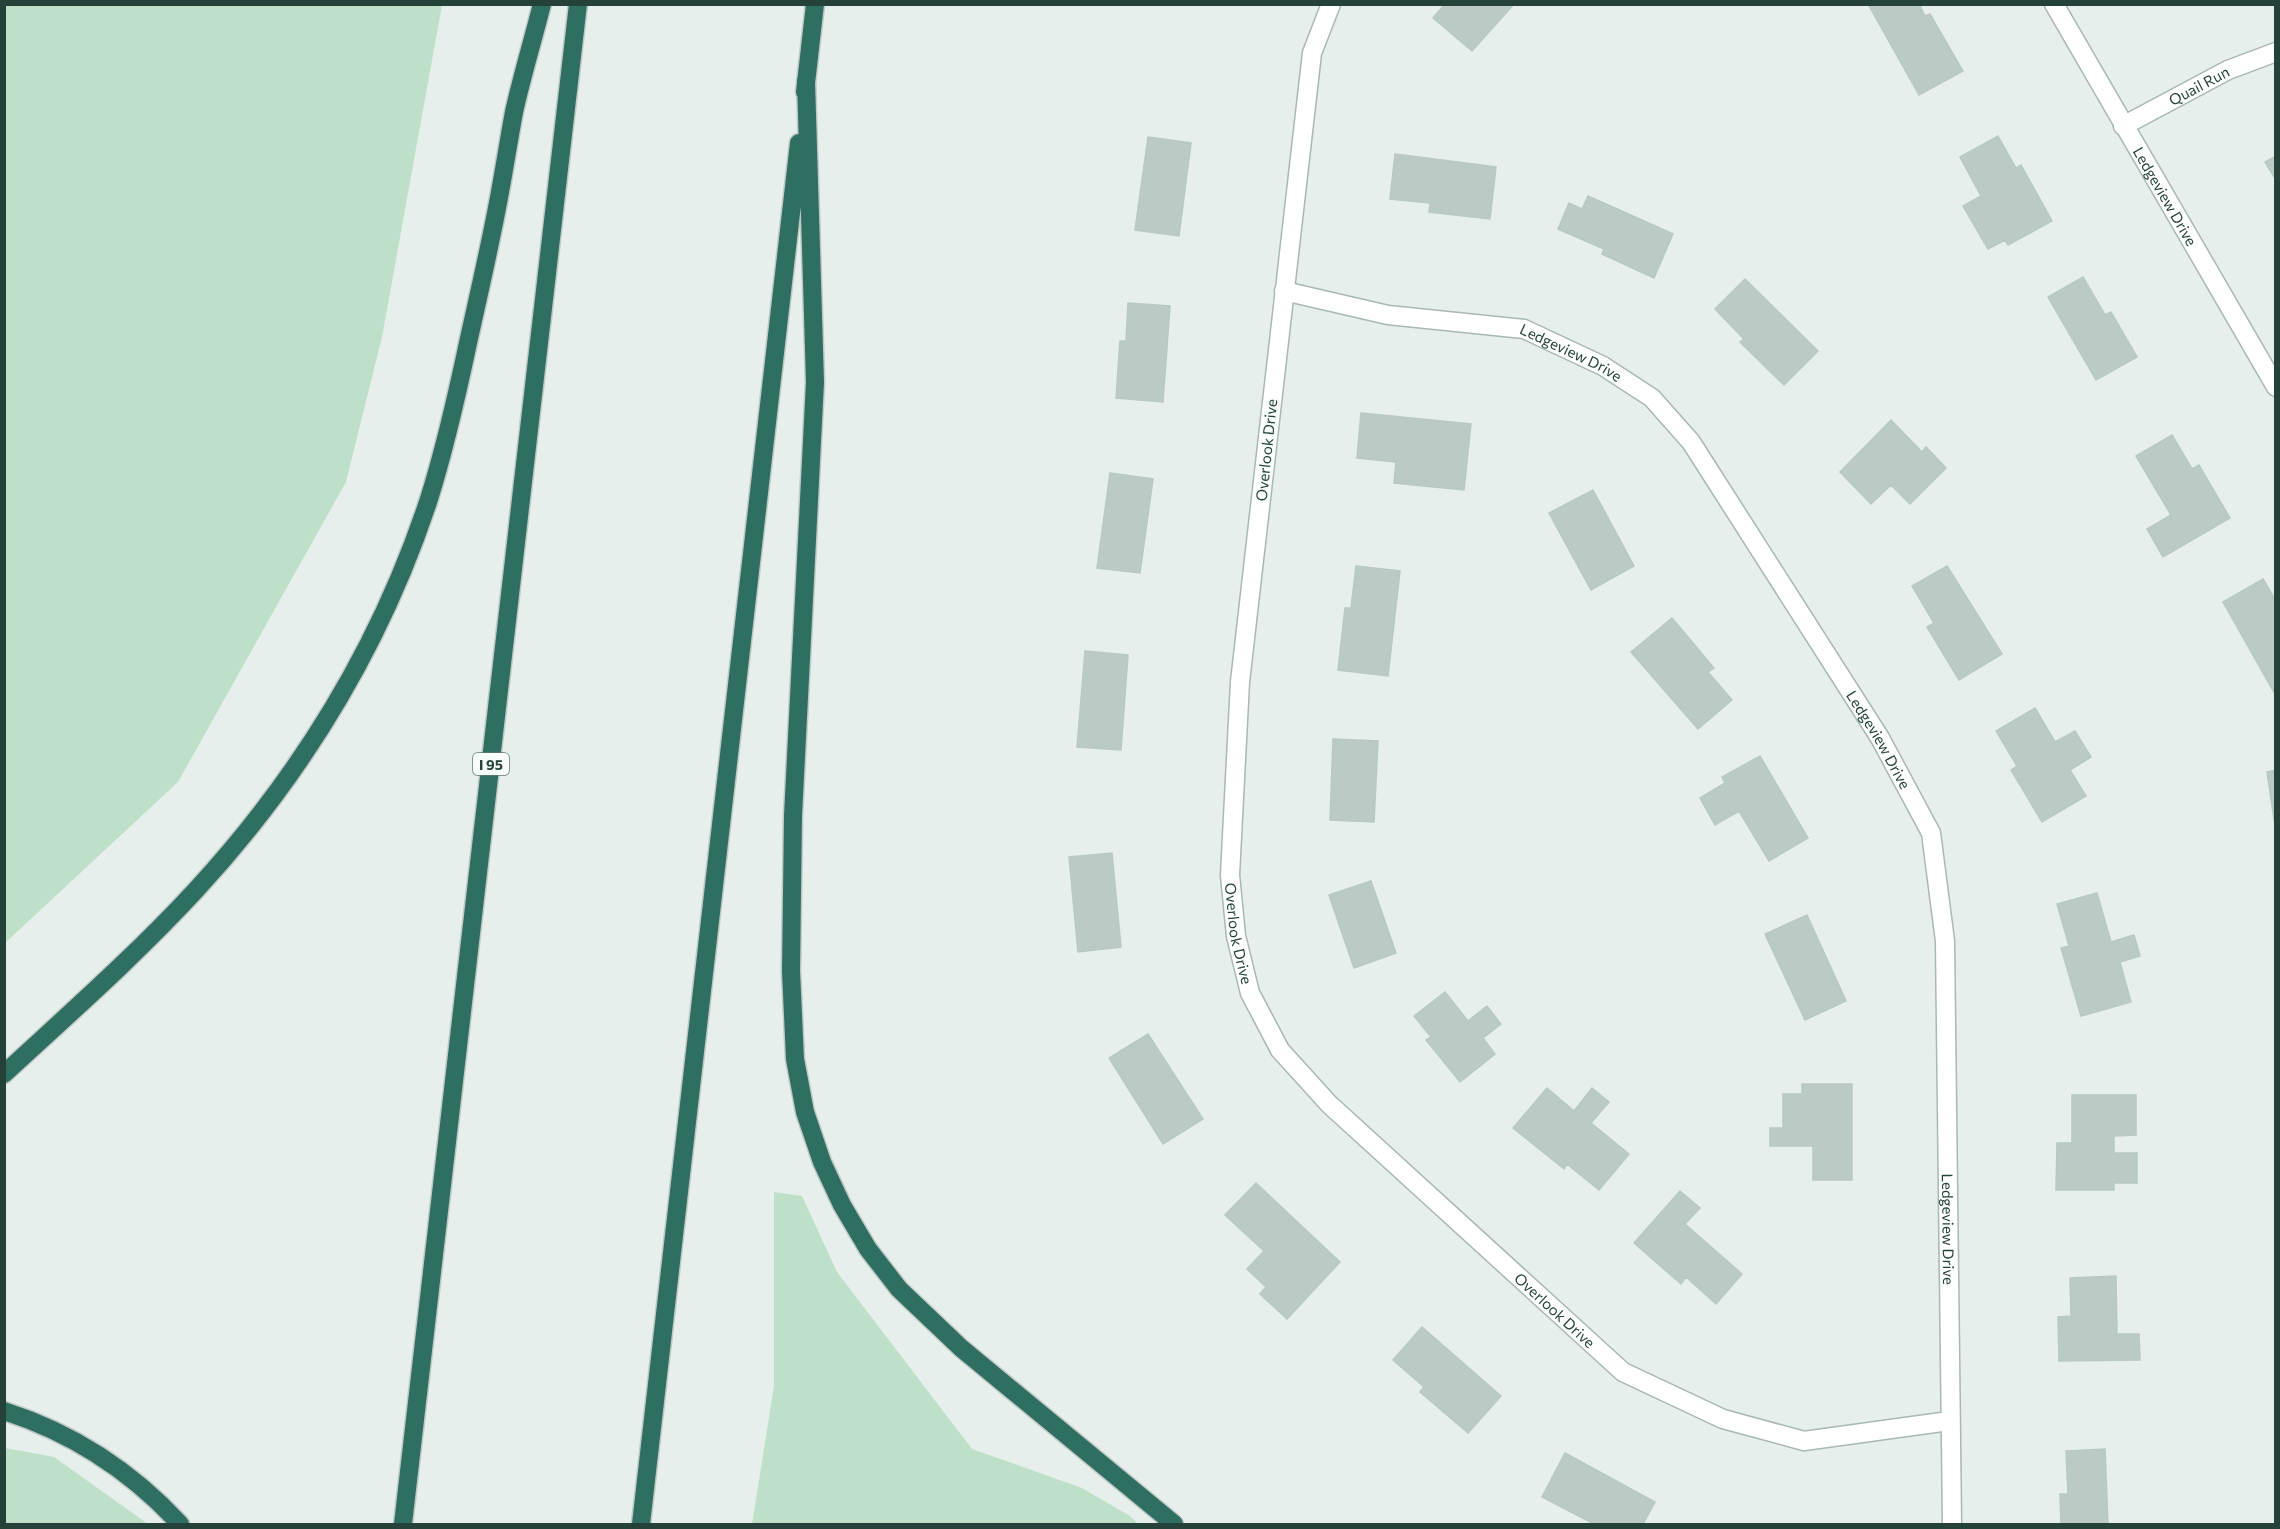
<svg xmlns="http://www.w3.org/2000/svg" width="2280" height="1529" viewBox="0 0 2280 1529" font-family="Commissioner,sans-serif">
	<style>
		.green { fill: #bfe0c8 }
		.building { fill: #bbcac4; stroke: #b8c9c2; stroke-width: 1.5 }
		.lines { fill: none; stroke-linecap: round; stroke-linejoin: round }
		.minor-casing { stroke: #a8b8b2; stroke-width: 21 }
		.motorway-casing { stroke: #c2cac8; stroke-width: 21 }
		.minor { stroke: #fff; stroke-width: 18 }
		.motorway { stroke: #2f6f62; stroke-width: 18 }
		.labels { text-anchor: middle; dominant-baseline: central; stroke-width: 4.5; stroke-linejoin: round; paint-order: stroke }
		.shield { fill: #f7fbf9; stroke: #637a73; stroke-width: 1.5 }
		.shield-label { font-size: 14px; font-weight: bold; fill: #24423a }
		.street-label { font-size: 15px; fill: #24423a; stroke: #f7fbf9 }
	</style>
	<rect width="100%" height="100%" fill="#e6efeb"/>
	<path class="green" d="M5,4L442,5L382,337L346,482L178,782L5,943Z
		M774,1192L802,1196L837,1272L972,1449L1082,1488L1130,1516L1138,1524H752L774,1386Z
		M5,1448L54,1457L148,1524H5Z"/>
	<path class="building" d="M1445,4H1514L1472,51L1433,18Z
		M1868,4H1919L1925,16L1930,14L1963,71L1919,95Z
		M1998,136L2016,168L2021,165L2052,221L2008,245L2005,240L1988,249L1963,206L1981,196L1960,157Z
		M1148,137L1191,143L1179,236L1135,230Z
		M1395,154L1496,167L1490,219L1429,212L1430,203L1390,199Z
		M2276,156V180L2265,162Z
		M1588,196L1673,234L1654,278L1602,254L1604,249L1558,229L1569,203L1582,209Z
		M2083,277L2105,315L2111,312L2137,357L2096,380L2048,297Z
		M1745,279L1818,351L1784,385L1740,342L1744,339L1715,309Z
		M1128,303L1170,306L1163,402L1116,398L1120,341H1126Z
		M1361,413L1471,424L1464,490L1394,483L1396,462L1357,458Z
		M1891,420L1922,452L1926,447L1946,468L1910,504L1891,485L1871,504L1840,472Z
		M2172,435L2192,469L2199,465L2230,518L2163,557L2147,529L2171,515L2136,456Z
		M1110,473L1153,479L1140,573L1097,568Z
		M1593,490L1634,566L1591,590L1549,513Z
		M1356,566L1400,571L1388,676L1338,670L1345,608H1351Z
		M1947,566L2002,654L1959,680L1927,627L1934,623L1912,586Z
		M2263,579L2276,601V696L2223,602Z
		M1672,618L1714,668L1708,672L1732,700L1698,729L1631,652Z
		M1085,651L1128,655L1121,750L1077,747Z
		M2035,708L2055,742L2075,731L2091,757L2070,770L2086,796L2042,822L2011,770L2017,766L1996,731Z
		M1333,739L1378,741L1374,822L1330,820Z
		M1760,756L1808,838L1769,861L1739,811L1715,825L1700,798L1725,783L1722,777Z
		M2276,770V833L2267,772Z
		M1112,853L1121,947L1078,952L1069,857Z
		M1371,881L1396,953L1354,968L1329,895Z
		M2097,893L2111,942L2134,935L2140,956L2120,962L2131,1002L2081,1016L2061,948L2069,946L2057,904Z
		M1807,915L1846,1001L1805,1020L1765,934Z
		M1445,992L1468,1021L1487,1006L1501,1024L1483,1038L1495,1054L1460,1082L1426,1040L1431,1037L1414,1016Z
		M1148,1034L1203,1119L1163,1144L1109,1058Z
		M1802,1084H1852V1180H1813V1146H1770V1128H1783V1094H1802Z
		M1547,1088L1574,1111L1592,1088L1609,1102L1591,1123L1629,1154L1599,1190L1567,1164L1564,1169L1513,1128Z
		M2072,1095H2136V1135L2114,1136V1153H2137V1183H2114V1190H2056L2057,1143H2072Z
		M1256,1183L1340,1262L1287,1319L1260,1294L1266,1287L1247,1269L1264,1251L1225,1215Z
		M1680,1191L1700,1208L1685,1224L1742,1274L1716,1304L1686,1277L1681,1284L1634,1243Z
		M2116,1276L2117,1334H2139L2140,1360L2059,1361L2058,1317L2071,1316L2070,1278Z
		M1422,1327L1501,1396L1468,1433L1420,1392L1424,1387L1393,1360Z
		M2105,1449L2108,1524H2061L2060,1494H2068L2066,1451Z
		M1565,1453L1655,1502L1643,1524H1594L1542,1497Z"/>
	<g class="lines">
		<defs>
			<g id="minor">
				<path id="s1" d="M1331,4L1312,53L1240,682L1230,875L1236,936L1250,993L1280,1050L1329,1104L1623,1372L1723,1419L1804,1441L1949,1421"/>
				<path id="s2" d="M2054,4L2276,387"/>
				<path id="s3" d="M2123,126L2228,70L2276,52"/>
				<path id="s4" d="M1284,291L1388,315L1524,329L1603,366L1652,398L1691,442L1880,738L1931,833L1945,941L1952,1524"/>
			</g>
			<path id="motorway" d="M806,81L815,382L793,816L791,971L795,1059L805,1112L822,1162L842,1205L868,1249L899,1289L961,1348L1174,1524
				M805,92L815,4
				M4,1074C69,1014 136,955 196,890C300,777 381,645 429,499C445,448 457,395 468,343C479,293 491,242 500,192C505,165 509,139 514,112C522,76 533,40 542,4
				M4,1411C73,1433 131,1471 180,1524
				M403,1524L578,4
				M641,1524L799,143"/>
		</defs>
		<use href="#minor" class="minor-casing"/>
		<use href="#motorway" class="motorway-casing"/>
		<use href="#minor" class="minor"/>
		<use href="#motorway" class="motorway"/>
	</g>
	<g class="labels">
		<rect class="shield" x="473" y="753" width="36" height="22" rx="4.5"/>
		<g class="shield-label">
			<text x="491" y="764">I 95</text>
		</g>
		<g class="street-label">
			<text stroke="none"><textPath href="#s3" startOffset="86">Quail Run</textPath></text>
			<text stroke="none"><textPath href="#s2" startOffset="222">Ledgeview Drive</textPath></text>
			<text stroke="none"><textPath href="#s4" startOffset="296">Ledgeview Drive</textPath></text>
			<text transform="translate(1266 450) rotate(-84)">Overlook Drive</text>
			<text stroke="none"><textPath href="#s4" startOffset="800">Ledgeview Drive</textPath></text>
			<text stroke="none"><textPath href="#s1" startOffset="938">Overlook Drive</textPath></text>
			<text stroke="none"><textPath href="#s4" startOffset="1304">Ledgeview Drive</textPath></text>
			<text stroke="none"><textPath href="#s1" startOffset="1442">Overlook Drive</textPath></text>
		</g>
	</g>
	<rect width="2280" height="1529" fill="none" stroke="#24423a" stroke-width="12"/>
</svg>
